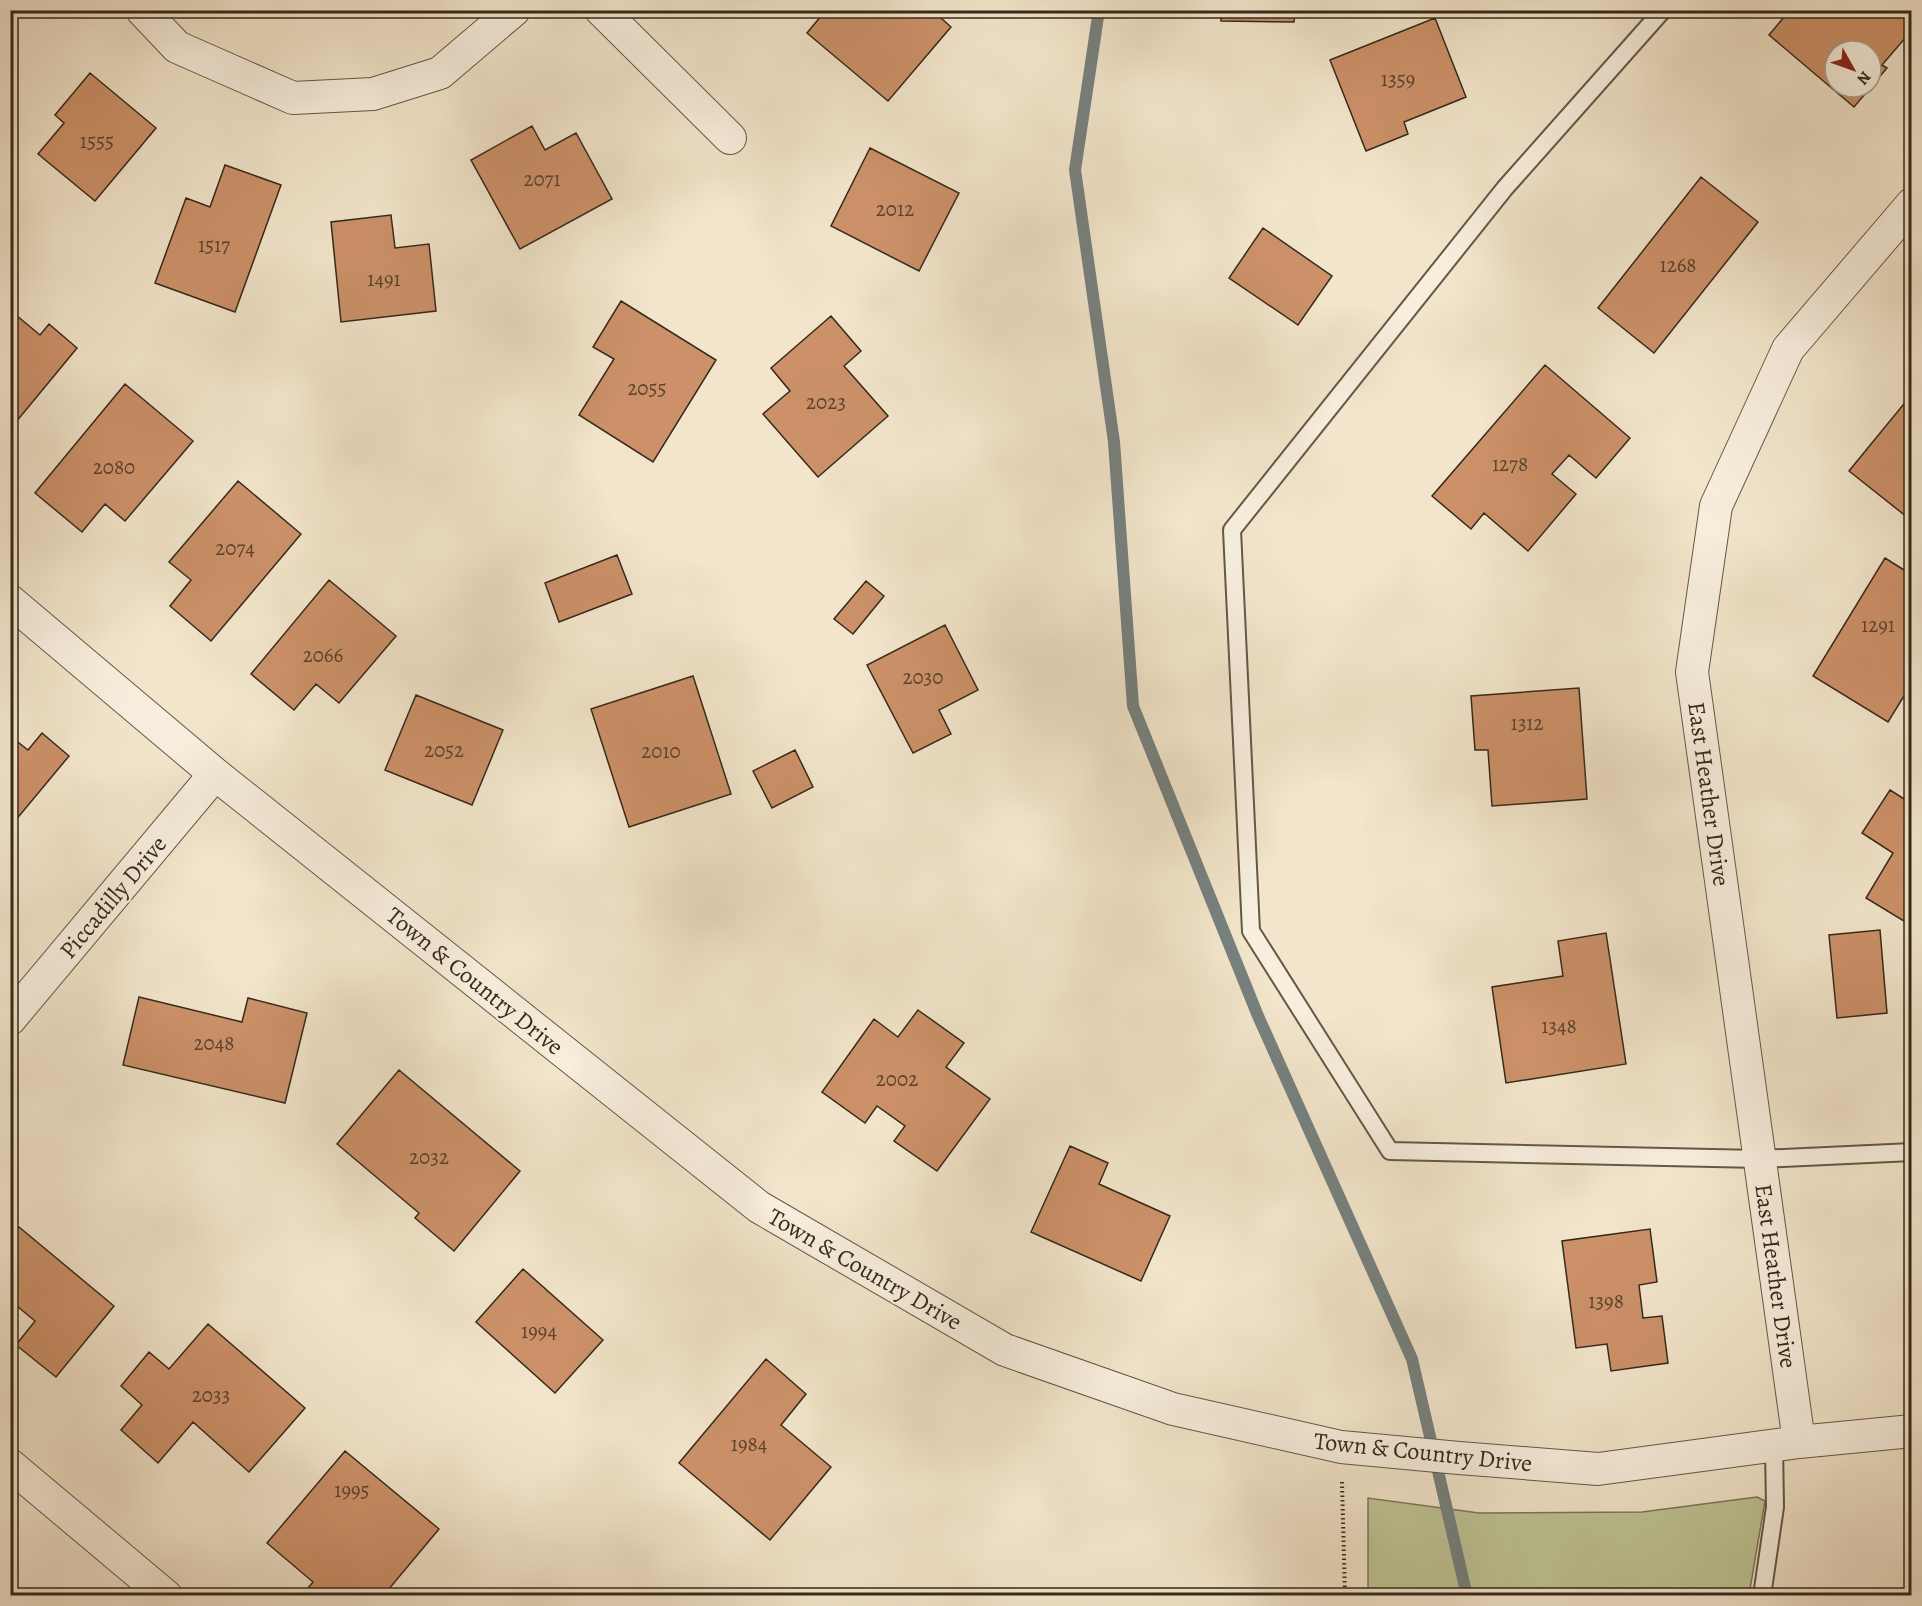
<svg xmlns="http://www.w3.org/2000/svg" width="1922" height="1606" viewBox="0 0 1922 1606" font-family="Alegreya,serif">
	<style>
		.green { fill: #bec395; stroke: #7a7658; stroke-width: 1.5 }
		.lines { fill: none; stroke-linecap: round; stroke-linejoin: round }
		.stream { stroke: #76817f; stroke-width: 12 }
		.building { fill: #cc9169; stroke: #35291b; stroke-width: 1.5 }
		.service-casing { stroke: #645847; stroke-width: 20 }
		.minor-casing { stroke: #645847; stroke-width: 34 }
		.path { stroke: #35291b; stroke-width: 4; stroke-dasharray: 1.5 3; stroke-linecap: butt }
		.service { stroke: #f7eedd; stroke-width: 16 }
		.minor { stroke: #f7eedd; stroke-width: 32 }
		.labels { text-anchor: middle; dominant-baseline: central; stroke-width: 4.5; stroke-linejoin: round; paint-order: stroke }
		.number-label { font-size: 21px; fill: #5b432e }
		.street-label { font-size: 24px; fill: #35291b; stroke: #f7eedd }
	</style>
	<rect width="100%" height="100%" fill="#f2e5cb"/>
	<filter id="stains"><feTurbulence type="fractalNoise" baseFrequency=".00333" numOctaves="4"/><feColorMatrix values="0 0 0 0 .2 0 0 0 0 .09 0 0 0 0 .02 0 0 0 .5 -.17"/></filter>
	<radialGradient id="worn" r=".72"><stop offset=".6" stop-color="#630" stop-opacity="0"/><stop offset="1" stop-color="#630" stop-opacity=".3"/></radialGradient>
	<path class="green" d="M1757,1497L1765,1501L1749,1595H1368V1498L1479,1513L1642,1512Z"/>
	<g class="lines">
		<path class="stream" d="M1099,10L1075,170L1114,442L1133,706L1258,1016L1412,1359L1467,1596"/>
	</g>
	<path class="building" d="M826,10H932L951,27L888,101L807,33Z
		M1221,10H1295L1294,22L1221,21Z
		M1790,10H1908L1912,13V30L1882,65L1887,68L1871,87V51H1835V87H1871L1854,107L1769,35Z
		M1435,18L1466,97L1404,122L1408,134L1366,151L1330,60Z
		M90,73L156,128L95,201L38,154L64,123L55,115Z
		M532,126L545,150L576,133L612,199L520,249L471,160Z
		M870,148L959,193L919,271L831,226Z
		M225,165L281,185L235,312L155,283L186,198L210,207Z
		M1701,177L1758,222L1654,353L1598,308Z
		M391,215L395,248L429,244L436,311L341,322L331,222Z
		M1263,228L1332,276L1298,325L1229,278Z
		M621,301L716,360L653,462L579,415L614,359L593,347Z
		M10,310L40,335L49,324L77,348L16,422L10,418Z
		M831,316L861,351L844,366L888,416L818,477L763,414L790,391L771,368Z
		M1545,365L1630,438L1596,478L1569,455L1552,474L1576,494L1528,551L1484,513L1471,529L1432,496Z
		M125,384L193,441L125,521L105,504L82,532L35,493Z
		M1912,394V521L1849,471Z
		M238,481L301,534L211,641L170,606L191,580L169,562Z
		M617,555L632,594L559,622L545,583Z
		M1885,558L1912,575V683L1888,722L1813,676Z
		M329,580L396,636L339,703L316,684L294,710L251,674Z
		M866,581L884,596L853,634L834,619Z
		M945,625L978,690L939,710L951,734L913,753L867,665Z
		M693,676L731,794L629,827L591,709Z
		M1579,688L1587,799L1492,806L1488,750H1475L1471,696Z
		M416,695L503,730L472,805L385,770Z
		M42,733L69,756L10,827V736L28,750Z
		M795,750L813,787L772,808L753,771Z
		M1890,790L1912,804V926L1866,898L1893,853L1862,833Z
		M1880,930L1887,1013L1837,1018L1829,935Z
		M1606,933L1626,1064L1506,1083L1492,987L1563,976L1558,941Z
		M139,997L242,1022L248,998L307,1013L285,1103L123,1065Z
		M918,1010L964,1043L946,1067L990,1099L937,1171L894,1141L905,1126L877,1106L865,1123L822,1092L874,1019L898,1037Z
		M399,1070L520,1171L454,1251L415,1218L419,1213L337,1144Z
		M1070,1146L1108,1163L1099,1184L1170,1216L1141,1281L1031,1232Z
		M19,1227L114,1306L56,1377L16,1345L35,1321L12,1302L10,1304V1235Z
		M1650,1229L1657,1282L1639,1285L1643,1318L1662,1316L1668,1363L1611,1371L1607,1344L1576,1348L1562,1241Z
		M523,1269L603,1340L555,1393L476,1322Z
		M208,1324L305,1408L249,1472L193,1422L158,1463L121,1430L142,1405L121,1386L149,1352L169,1369Z
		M766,1359L806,1394L781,1425L831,1467L770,1540L679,1463Z
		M345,1451L439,1529L383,1596H317L308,1588L313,1582L267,1543Z"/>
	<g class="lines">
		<defs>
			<path id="service" d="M1663,10L1505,188L1232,530L1251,931L1390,1151L1760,1159L1912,1152
				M1762,1596L1775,1507L1774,1446"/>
			<path id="minor" d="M142,10L177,47L293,98L373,94L440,73L514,10
				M601,10L730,138
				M10,601L215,774L759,1207L1005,1350L1173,1409L1341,1447L1459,1458L1598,1469L1799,1442L1912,1431
				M10,1019L215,774
				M1799,1442L1692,672L1716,506L1788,349L1912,204
				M10,1465L166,1596"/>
		</defs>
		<use href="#service" class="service-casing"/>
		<use href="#minor" class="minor-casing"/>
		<path class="path" d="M1342,1482L1345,1596"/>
		<use href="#service" class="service"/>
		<use href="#minor" class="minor"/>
	</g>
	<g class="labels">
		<g class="number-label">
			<text x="1398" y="79">1359</text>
			<text x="97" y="141">1555</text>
			<text x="542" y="179">2071</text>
			<text x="895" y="209">2012</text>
			<text x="214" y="245">1517</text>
			<text x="1678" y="265">1268</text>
			<text x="384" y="279">1491</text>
			<text x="647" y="388">2055</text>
			<text x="826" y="402">2023</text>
			<text x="1510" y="464">1278</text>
			<text x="114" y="467">2080</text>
			<text x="235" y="548">2074</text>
			<text x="1878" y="625">1291</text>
			<text x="323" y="655">2066</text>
			<text x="923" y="677">2030</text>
			<text x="1527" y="723">1312</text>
			<text x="444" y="750">2052</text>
			<text x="661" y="751">2010</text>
			<text x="1559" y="1026">1348</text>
			<text x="214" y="1043">2048</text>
			<text x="897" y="1079">2002</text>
			<text x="429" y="1157">2032</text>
			<text x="1606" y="1301">1398</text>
			<text x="539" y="1331">1994</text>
			<text x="211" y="1395">2033</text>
			<text x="749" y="1444">1984</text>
			<text x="352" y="1490">1995</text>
		</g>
		<g class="street-label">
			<text transform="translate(1709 794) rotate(82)">East Heather Drive</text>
			<text transform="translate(113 897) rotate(-50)">Piccadilly Drive</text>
			<text transform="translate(475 981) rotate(39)">Town &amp; Country Drive</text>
			<text transform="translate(865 1269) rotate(30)">Town &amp; Country Drive</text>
			<text transform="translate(1776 1276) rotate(82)">East Heather Drive</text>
			<text transform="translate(1423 1452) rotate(6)">Town &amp; Country Drive</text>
		</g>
	</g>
	<rect width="1922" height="1606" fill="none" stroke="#f2e5cb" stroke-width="36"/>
	<rect x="12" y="12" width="1898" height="1582" fill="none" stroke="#35291b" stroke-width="3"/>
	<rect x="18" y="18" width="1886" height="1570" fill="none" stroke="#35291b" stroke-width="1.5"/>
	<g transform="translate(1853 69) rotate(130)"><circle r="28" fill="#f7eedd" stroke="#a99f8f" stroke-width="1.5"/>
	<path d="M0-4.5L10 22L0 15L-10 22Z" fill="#8f2418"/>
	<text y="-9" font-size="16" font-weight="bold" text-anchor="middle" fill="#35291b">N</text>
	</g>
	<rect width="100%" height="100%" filter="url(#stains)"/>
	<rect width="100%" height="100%" fill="url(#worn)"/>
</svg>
